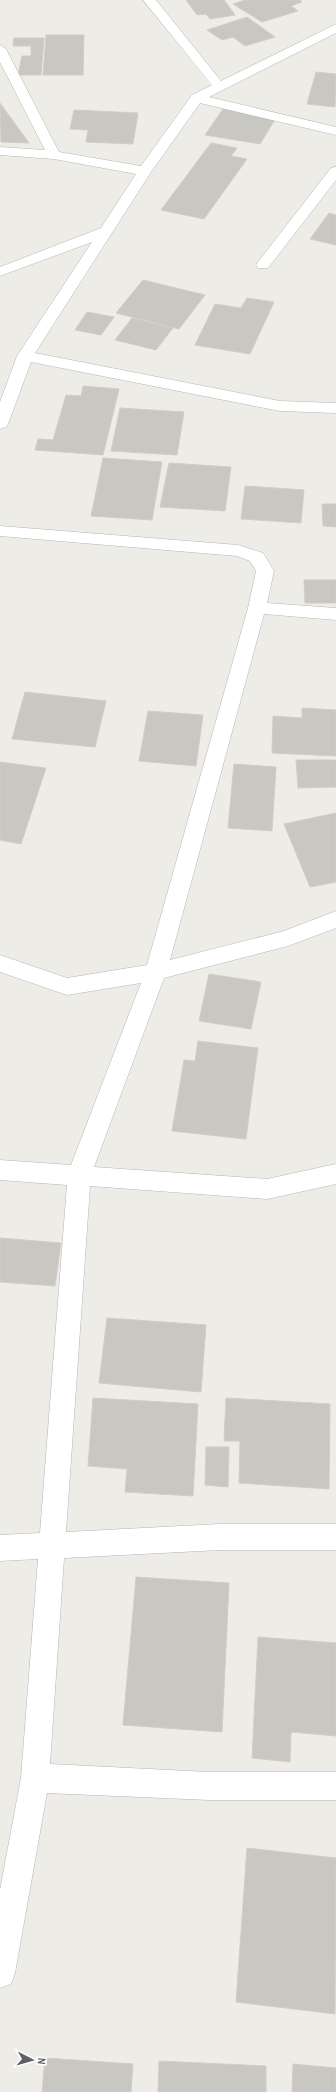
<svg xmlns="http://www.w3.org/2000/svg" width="336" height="2092" viewBox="0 0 336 2092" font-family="'Archivo Narrow',sans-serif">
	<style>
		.building { fill: #c9c7c2; stroke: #d2cdc5 }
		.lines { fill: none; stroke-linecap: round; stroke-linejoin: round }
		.street-casing { stroke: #b3b6b9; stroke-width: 1 }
		.street { fill: #fff; fill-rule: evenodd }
	</style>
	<rect width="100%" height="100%" fill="#eeece6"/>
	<path class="building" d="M186,0H224L235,15L210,19L206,14L197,15Z
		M245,0H300L302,2L291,6L298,11L262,22L233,4Z
		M247,17L275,37L245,46L233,37L222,40L207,30Z
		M46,35H84L83,75H43Z
		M14,38H44L41,75H18L22,56H31V46H13Z
		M316,72L336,74L335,107L307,104Z
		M0,103L29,143L1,142Z
		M223,109L276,118L260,144L205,135Z
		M74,110L138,113L133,144L86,142L88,130L70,129Z
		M211,143L237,148L231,156L247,159L204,219L161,210Z
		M329,213L336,215V245L310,239Z
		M143,280L205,295L179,329L116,313Z
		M247,298L274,302L250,354L195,345L215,304L241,308Z
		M87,312L114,317L101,335L75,330Z
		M132,318L173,328L156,350L115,340Z
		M83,386L119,389L103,455L35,450L38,439L53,440L66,395L81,396Z
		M120,408L184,412L177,455L111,451Z
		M103,458L162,462L152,520L91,516Z
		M169,463L231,467L225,511L160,507Z
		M245,486L304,490L301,523L241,519Z
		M322,504H336V527L323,526Z
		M304,580H336V603H305Z
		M25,692L106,701L95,747L12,739Z
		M302,708L336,710V756L272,753L273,716L302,718Z
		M148,711L203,715L196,766L139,761Z
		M296,760H336V787L298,788Z
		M0,762L46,768L21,844L0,840Z
		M234,764L276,767L272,831L228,828Z
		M336,813V882L310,887L284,824Z
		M209,974L261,982L251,1029L199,1021Z
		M198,1041L258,1048L246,1139L172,1131L184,1060L195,1061Z
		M0,1238L61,1243L55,1286L0,1282Z
		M107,1318L206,1325L201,1392L99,1383Z
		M93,1398L198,1404L193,1496L125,1492L127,1469L88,1466Z
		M226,1398L330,1404L329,1489L239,1483L240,1441H224Z
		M206,1447H229L228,1487L205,1485Z
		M136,1577L229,1583L222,1732L123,1725Z
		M258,1637L336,1643V1736L291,1732L290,1762L252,1758Z
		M247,1848L336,1858L335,2014L236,2002Z
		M45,2058L133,2064L131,2092H42Z
		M159,2061L266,2066V2092H158Z
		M293,2064L336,2068V2092H292Z"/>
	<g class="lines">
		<defs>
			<path id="street" d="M143,0H156L221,81L336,24V33L209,97L336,127V135L200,103L151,172L35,353L280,401L336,403V413L280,411L31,362L8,424L6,427L0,429V402L17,356L92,242L0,276V267L101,228L136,174L54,159L0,155V147L45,150L0,62V45L6,49L59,152L141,166L192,95L212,85Z
				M336,167V180L268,268H258L256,265L258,262L331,168Z
				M0,526L238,545L263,553L274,571L267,603L336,608V620L264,614L170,960L284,931L336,911V928L288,946L164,978L94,1167L267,1179L336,1164V1184L267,1199L90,1186L66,1532L220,1524H336V1550H220L64,1558L50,1764L209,1772H336V1800H209L47,1793L15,1973L11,1984L0,1988V1890L21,1778L38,1559L0,1561V1535L40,1533L67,1185L0,1180V1160L71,1165L141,983L67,995L0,972V955L67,978L147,965L248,608L256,571L250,561L237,556L0,536Z"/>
		</defs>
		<use href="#street" class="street-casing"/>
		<use href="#street" class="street"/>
	</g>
	<g transform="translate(32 2060) rotate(96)" stroke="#ffffff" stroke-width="3" paint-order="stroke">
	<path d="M0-3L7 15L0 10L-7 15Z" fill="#5d6164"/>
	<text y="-6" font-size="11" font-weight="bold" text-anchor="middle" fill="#5d6164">N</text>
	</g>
</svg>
